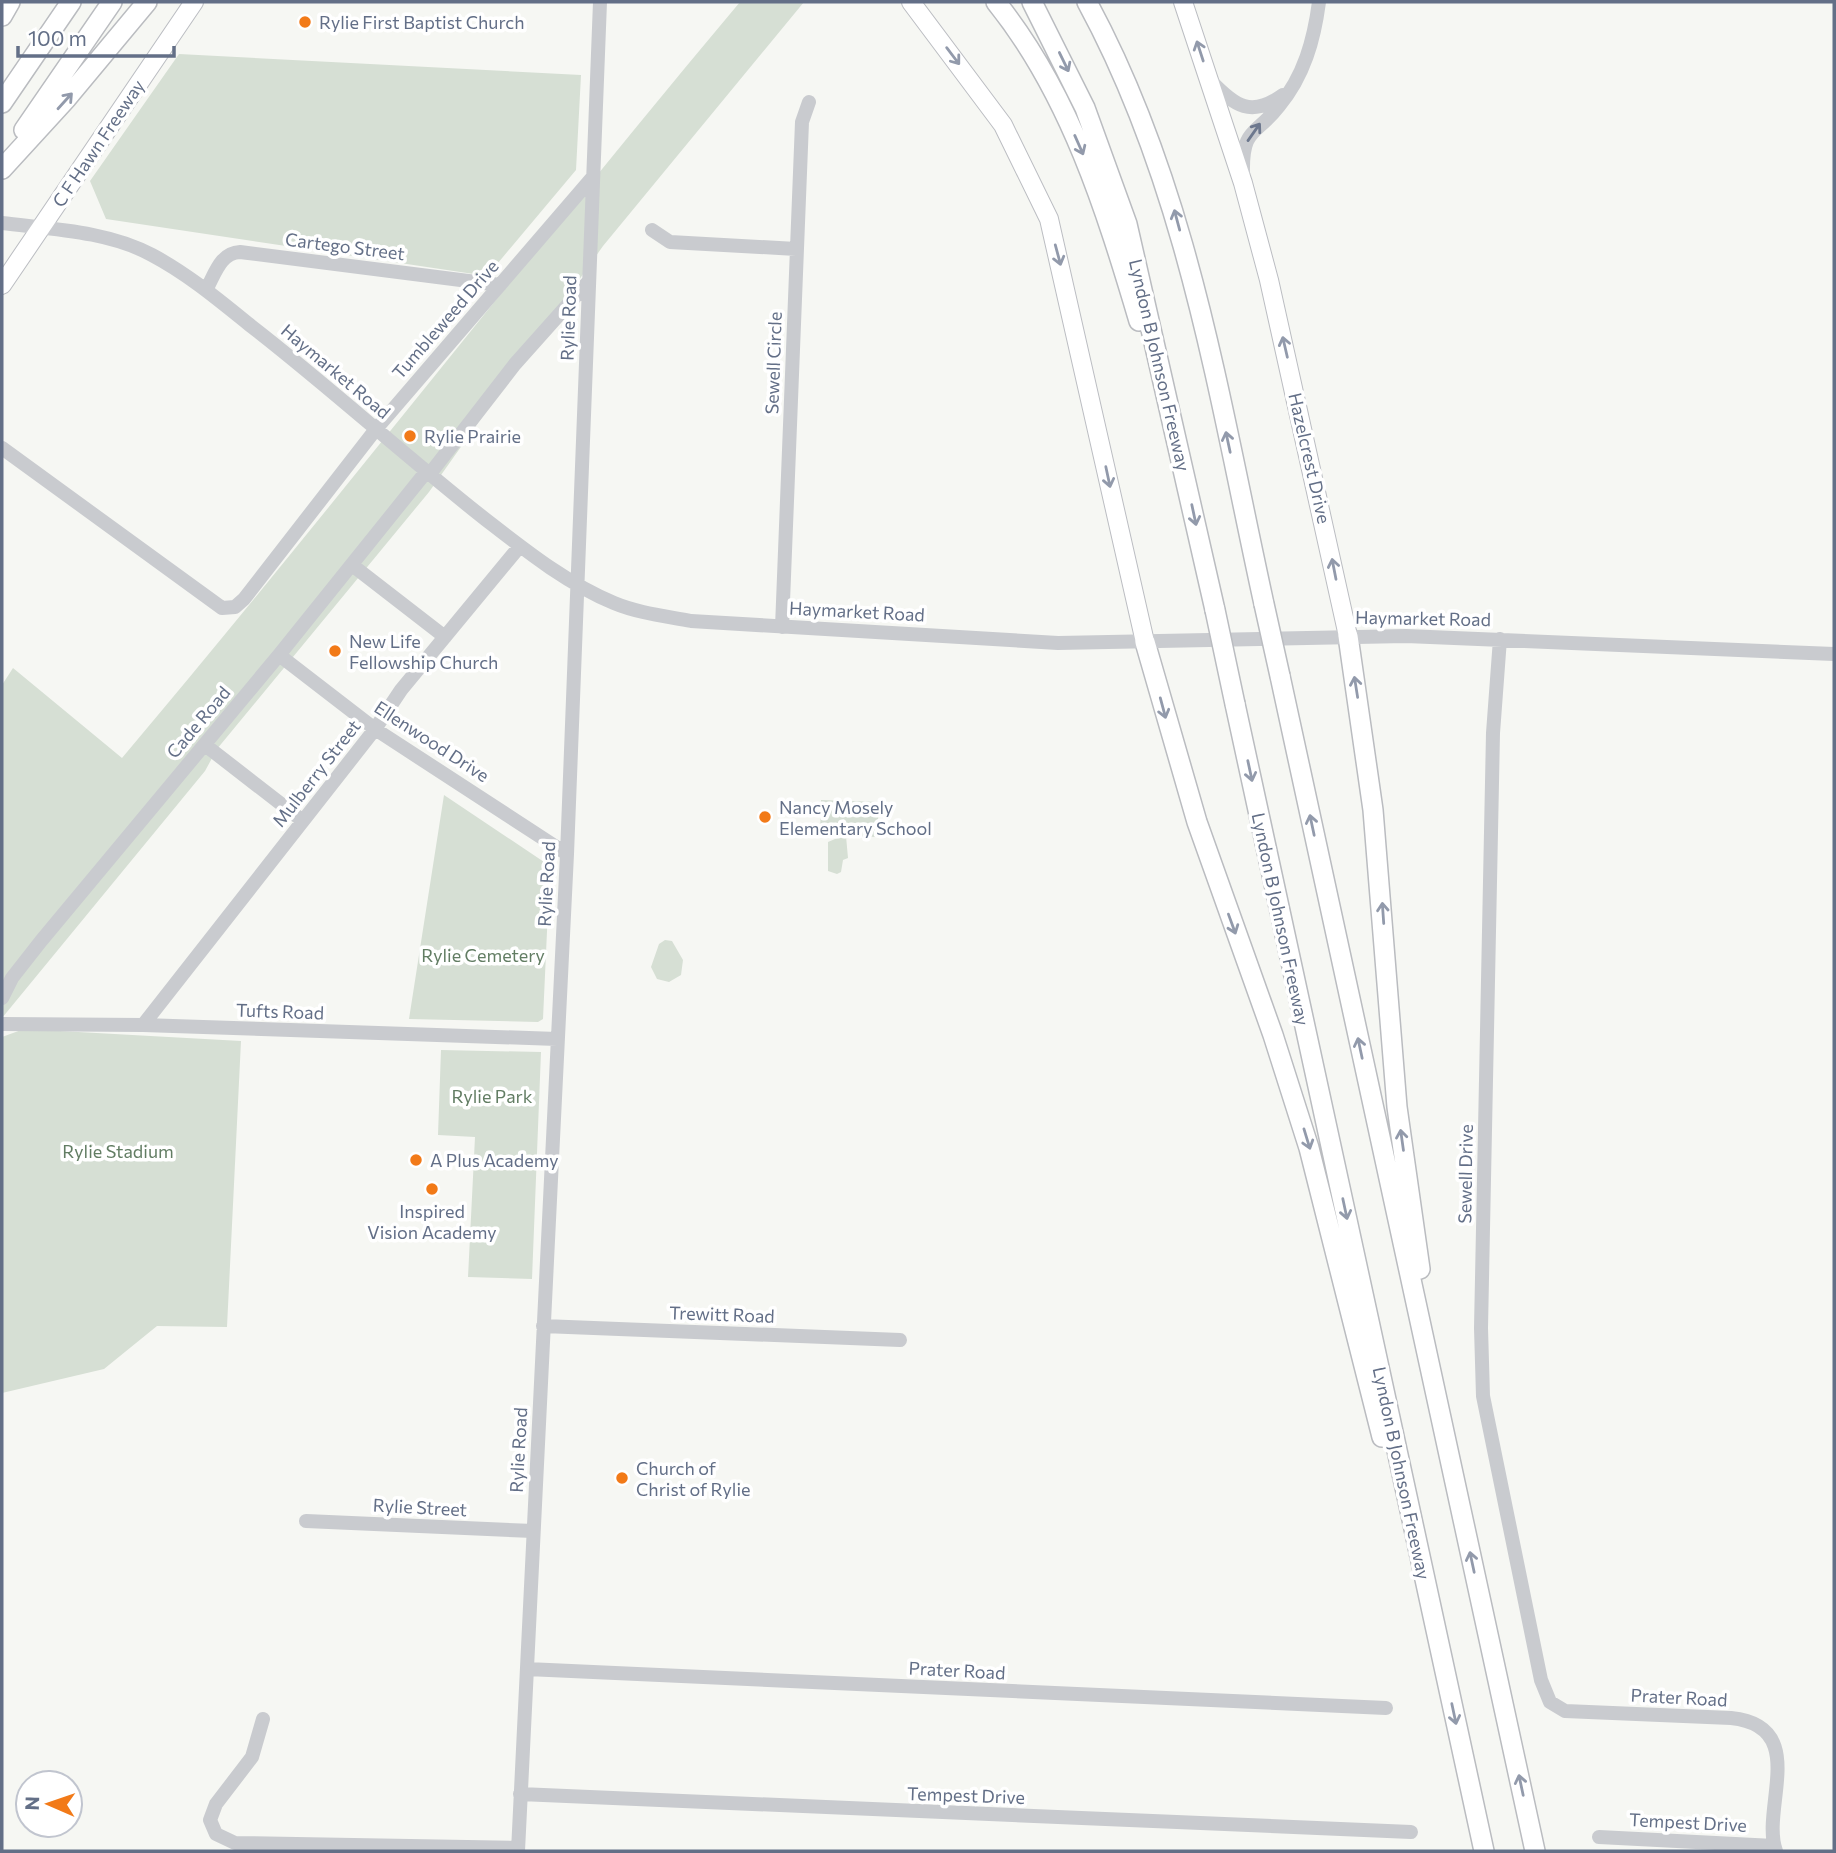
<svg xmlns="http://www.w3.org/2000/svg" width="1836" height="1853" viewBox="0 0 1836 1853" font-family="Commissioner,sans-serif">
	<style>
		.green { fill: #d6dfd4 }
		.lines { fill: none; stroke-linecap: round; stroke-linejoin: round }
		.major-casing { stroke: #bbbdc2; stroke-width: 20 }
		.highway-casing { stroke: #babcc0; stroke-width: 22 }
		.minor { stroke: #c9cbcf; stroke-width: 14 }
		.major { stroke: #fff; stroke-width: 18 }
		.highway { stroke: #fff; stroke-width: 19 }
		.highway-bridge-casing { stroke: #babcc0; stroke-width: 22; stroke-linecap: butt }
		.highway-bridge { stroke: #fff; stroke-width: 19 }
		.oneway { stroke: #929aab }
		.oneway2 { stroke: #6d788e }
		.poi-dot { fill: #f27a18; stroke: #fff; stroke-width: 2.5 }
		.labels { text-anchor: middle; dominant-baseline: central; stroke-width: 7; stroke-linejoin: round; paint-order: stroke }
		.poi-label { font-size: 18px; fill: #636f87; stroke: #fff; text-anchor: start }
		.street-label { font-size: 18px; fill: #636f87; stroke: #fff }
		.park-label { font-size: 18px; fill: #627d63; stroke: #fff }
	</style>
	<rect width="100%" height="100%" fill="#f6f7f3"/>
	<path class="green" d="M740,2H804L603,246L429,492L217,749L205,771L2,1018V685L13,668L122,758C332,509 531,251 740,2Z
		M179,54L581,75L576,170L487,276L106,219L90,181Z
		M444,795L550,866L543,1019L538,1022L409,1019Z
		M821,800L879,802L877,837L846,836L848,858L843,860L841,872L837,874L828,871V842L842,836L820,835Z
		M665,940L672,941L683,960L681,975L669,982L657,979L651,967L659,944Z
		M24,1029L241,1041L227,1327L157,1326L104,1369L2,1393V1037Z
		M441,1050L541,1052L532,1279L468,1277L475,1137L438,1135Z"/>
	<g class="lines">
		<defs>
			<path id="major" d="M911,2L1003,125L1049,219L1145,642
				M1183,2L1243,183L1269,280L1348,636
				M2,285L194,2"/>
			<path id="highway" d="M996,2C1070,94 1106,210 1139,321
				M1032,2L1085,108L1127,224L1215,610
				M1087,2C1188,188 1219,399 1264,604
				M2,16L10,2
				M2,103L71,2
				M24,130L112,2
				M2,169L67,98L147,2
				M1348,636L1373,810L1397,1107L1420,1269
				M1145,642L1197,822L1273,1035L1309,1148L1382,1437
				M1280,676L1535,1851
				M1235,704L1484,1851"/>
		</defs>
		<use href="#major" class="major-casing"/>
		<use href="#highway" class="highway-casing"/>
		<path class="minor" d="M1211,81C1235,106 1251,118 1283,95
			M1243,173C1242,127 1256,136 1279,106C1304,76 1314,40 1319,2
			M2,223C50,229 108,231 152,255C188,274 220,301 251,326C331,388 405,456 485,519C525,550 566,583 614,603C638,613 665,616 691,621L1058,643L1406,636L1834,654
			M652,230L670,242L796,249
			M206,290C215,274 220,253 240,252L500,285
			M2,448L222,608L235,607L244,599L376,429L591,179
			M429,475L515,364L589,281
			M352,565L445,637
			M782,627L802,122L809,102
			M1500,639L1493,733L1481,1328L1483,1396L1541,1680L1550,1702L1565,1711L1731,1718C1811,1726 1760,1809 1776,1851
			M279,655L375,729L567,854
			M205,745L303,821
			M2,998L12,978L41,941L279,655L426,472
			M2,1024L143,1025L557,1039
			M143,1025L375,729L401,690L520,546
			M543,1326L900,1340
			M306,1521L533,1531
			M527,1669L1386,1708
			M263,1719L252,1757L216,1804L210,1820L216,1834L235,1843L518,1848
			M520,1794L1411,1832
			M1599,1837L1774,1846
			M518,1851L567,854L600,2"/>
		<use href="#major" class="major"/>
		<use href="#highway" class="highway"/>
		<defs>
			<path id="highway-bridge" d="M1264,604L1280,676
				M1215,610L1235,704"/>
		</defs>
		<use href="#highway-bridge" class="highway-bridge-casing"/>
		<use href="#highway-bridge" class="highway-bridge"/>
	</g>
	<defs><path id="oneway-shaft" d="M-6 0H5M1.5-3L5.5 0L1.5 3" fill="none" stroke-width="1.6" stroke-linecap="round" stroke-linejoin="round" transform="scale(1.75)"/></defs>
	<g class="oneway">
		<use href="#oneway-shaft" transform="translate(1200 51) rotate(-108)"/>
		<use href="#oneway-shaft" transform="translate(953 56) rotate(53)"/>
		<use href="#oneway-shaft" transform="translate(1064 62) rotate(64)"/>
		<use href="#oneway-shaft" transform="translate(65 101) rotate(-48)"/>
		<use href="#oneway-shaft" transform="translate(1079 145) rotate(66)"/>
		<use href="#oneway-shaft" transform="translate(1177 220) rotate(-105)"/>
		<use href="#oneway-shaft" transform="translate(1058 255) rotate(75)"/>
		<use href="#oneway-shaft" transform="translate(1285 347) rotate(-103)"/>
		<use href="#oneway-shaft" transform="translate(1228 442) rotate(-102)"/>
		<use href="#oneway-shaft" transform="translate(1108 477) rotate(78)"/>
		<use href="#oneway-shaft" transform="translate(1194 515) rotate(78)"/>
		<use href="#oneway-shaft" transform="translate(1334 569) rotate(-101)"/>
		<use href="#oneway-shaft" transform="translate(1356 687) rotate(-99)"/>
		<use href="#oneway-shaft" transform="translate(1163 708) rotate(75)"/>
		<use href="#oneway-shaft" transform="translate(1250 771) rotate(78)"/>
		<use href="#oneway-shaft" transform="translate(1312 825) rotate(-102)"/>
		<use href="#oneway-shaft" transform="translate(1383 913) rotate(-94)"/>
		<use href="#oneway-shaft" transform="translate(1232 924) rotate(70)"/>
		<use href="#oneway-shaft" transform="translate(1360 1048) rotate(-102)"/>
		<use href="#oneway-shaft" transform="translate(1307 1139) rotate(73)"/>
		<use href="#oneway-shaft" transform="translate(1402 1140) rotate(-98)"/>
		<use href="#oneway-shaft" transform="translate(1345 1209) rotate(78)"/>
		<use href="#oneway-shaft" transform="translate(1472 1562) rotate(-102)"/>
		<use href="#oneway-shaft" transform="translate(1454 1714) rotate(78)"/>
		<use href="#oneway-shaft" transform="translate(1521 1785) rotate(-102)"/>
	</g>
	<use class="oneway2" href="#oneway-shaft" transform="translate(1254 132) rotate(-55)"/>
	<g class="poi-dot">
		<circle cx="305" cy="22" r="7"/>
		<circle cx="410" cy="436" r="7"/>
		<circle cx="335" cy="651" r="7"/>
		<circle cx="765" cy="817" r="7"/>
		<circle cx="416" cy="1160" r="7"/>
		<circle cx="432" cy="1189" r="7"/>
		<circle cx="622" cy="1478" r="7"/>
	</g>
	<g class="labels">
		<g class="poi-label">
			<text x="319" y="22">Rylie First Baptist Church</text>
			<text x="424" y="436">Rylie Prairie</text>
			<text x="349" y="641">New Life<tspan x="349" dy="21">Fellowship Church</tspan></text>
			<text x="779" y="807">Nancy Mosely<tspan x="779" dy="21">Elementary School</tspan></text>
			<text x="430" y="1160">A Plus Academy</text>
			<text x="432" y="1211" text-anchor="middle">Inspired<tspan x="432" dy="21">Vision Academy</tspan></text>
			<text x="636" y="1468">Church of<tspan x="636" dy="21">Christ of Rylie</tspan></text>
		</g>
		<g class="street-label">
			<text transform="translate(98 143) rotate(-56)">C F Hawn Freeway</text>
			<text transform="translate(345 246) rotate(7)">Cartego Street</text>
			<text transform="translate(568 318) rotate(-88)">Rylie Road</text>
			<text transform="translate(445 319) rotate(-49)">Tumbleweed Drive</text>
			<text transform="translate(773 363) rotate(-88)">Sewell Circle</text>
			<text transform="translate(1160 365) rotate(77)">Lyndon B Johnson Freeway</text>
			<text transform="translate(336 371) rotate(40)">Haymarket Road</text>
			<text transform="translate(1310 458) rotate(77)">Hazelcrest Drive</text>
			<text transform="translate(857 611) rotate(3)">Haymarket Road</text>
			<text transform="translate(1423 618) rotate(1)">Haymarket Road</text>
			<text transform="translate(198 722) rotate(-50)">Cade Road</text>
			<text transform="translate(432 741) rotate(33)">Ellenwood Drive</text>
			<text transform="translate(316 773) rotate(-52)">Mulberry Street</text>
			<text transform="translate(546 884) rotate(-87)">Rylie Road</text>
			<text transform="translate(1281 919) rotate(78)">Lyndon B Johnson Freeway</text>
			<text transform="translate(280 1011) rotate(2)">Tufts Road</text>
			<text transform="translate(1465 1174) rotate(-89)">Sewell Drive</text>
			<text transform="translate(722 1314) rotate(2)">Trewitt Road</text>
			<text transform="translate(518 1450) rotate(-87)">Rylie Road</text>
			<text transform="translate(1402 1473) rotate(78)">Lyndon B Johnson Freeway</text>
			<text transform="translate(420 1507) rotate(3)">Rylie Street</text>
			<text transform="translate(957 1670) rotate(3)">Prater Road</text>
			<text transform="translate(1679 1697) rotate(3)">Prater Road</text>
			<text transform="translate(966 1795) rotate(2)">Tempest Drive</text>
			<text transform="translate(1688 1822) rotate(3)">Tempest Drive</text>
		</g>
		<g class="park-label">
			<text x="483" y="955">Rylie Cemetery</text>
			<text x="492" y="1096">Rylie Park</text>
			<text x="118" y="1151">Rylie Stadium</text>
		</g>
	</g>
	<rect width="1836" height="1853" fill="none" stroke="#636f87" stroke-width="7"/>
	<g transform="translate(49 1804) rotate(272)"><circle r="33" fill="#ffffff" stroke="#c1c5cf" stroke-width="2"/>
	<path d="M0-5L12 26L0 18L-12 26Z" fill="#f27a18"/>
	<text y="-10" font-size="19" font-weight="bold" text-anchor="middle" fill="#636f87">N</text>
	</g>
	<path d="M18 46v10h156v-10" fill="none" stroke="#636f87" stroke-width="3.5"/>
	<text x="28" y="46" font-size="21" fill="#636f87" stroke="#ffffff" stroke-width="5" paint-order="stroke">100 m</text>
</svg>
